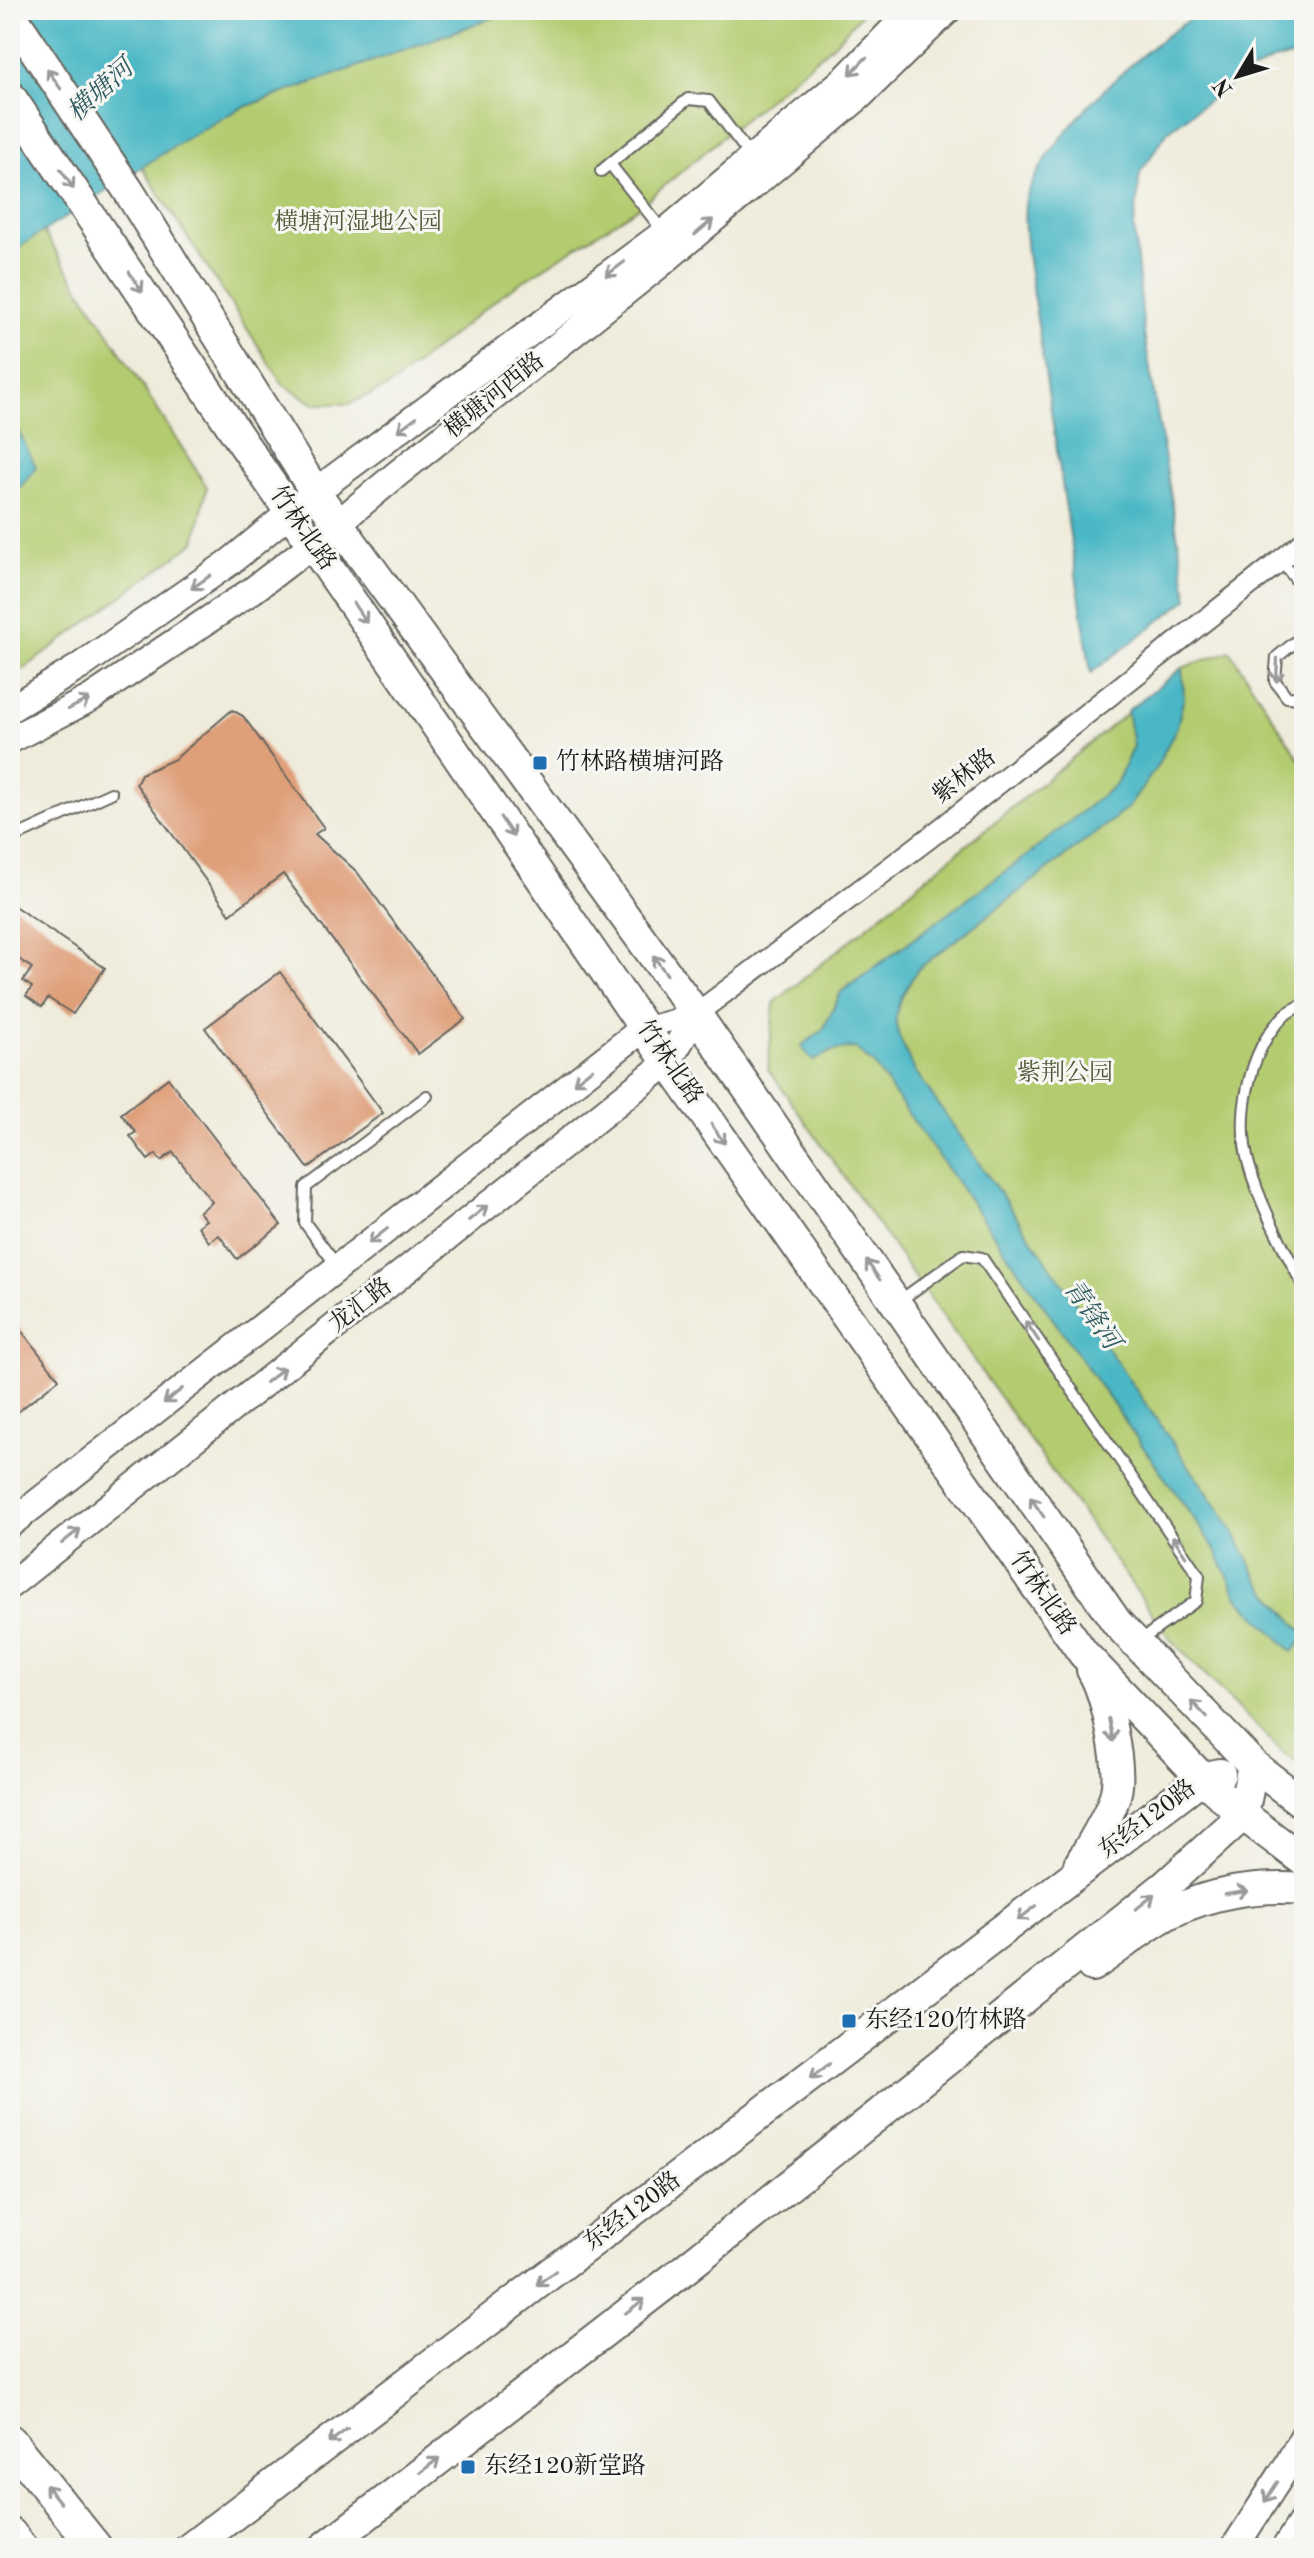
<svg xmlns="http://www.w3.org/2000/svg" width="1314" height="2558" viewBox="0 0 1314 2558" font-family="'Old Standard TT','Noto Serif SC',serif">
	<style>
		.green { fill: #b4cc70; stroke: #687446; stroke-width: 2 }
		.water { fill: #4ab7c5; stroke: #336a70; stroke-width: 2 }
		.building { fill: #df9f79 }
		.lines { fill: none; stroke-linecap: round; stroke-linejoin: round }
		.service-casing { stroke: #66655f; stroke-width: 14 }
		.minor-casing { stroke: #66655f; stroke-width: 24 }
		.tertiary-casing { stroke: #66655f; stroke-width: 30 }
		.secondary-casing { stroke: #66655f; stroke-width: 34 }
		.primary-casing { stroke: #66655f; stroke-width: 36 }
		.service { stroke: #fff; stroke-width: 10 }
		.minor { stroke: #fff; stroke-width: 20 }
		.tertiary { stroke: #fff; stroke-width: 26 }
		.secondary { stroke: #fff; stroke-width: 30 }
		.primary { stroke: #fff; stroke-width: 32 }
		.oneway { stroke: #999 }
		.poi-dot { fill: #1f6fb2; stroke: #f6f6f2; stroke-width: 3 }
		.labels { text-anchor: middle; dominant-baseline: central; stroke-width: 6; stroke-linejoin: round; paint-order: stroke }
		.park-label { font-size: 24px; fill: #515a39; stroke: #f6f6f2 }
		.street-label { font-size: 24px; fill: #1c1c1c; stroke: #f6f6f2 }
		.poi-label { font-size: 24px; fill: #1c1c1c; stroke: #f6f6f2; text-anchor: start }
		.water-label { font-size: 26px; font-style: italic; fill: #2e5a60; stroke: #f6f6f2 }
	</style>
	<rect width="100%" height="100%" fill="#f6f6f2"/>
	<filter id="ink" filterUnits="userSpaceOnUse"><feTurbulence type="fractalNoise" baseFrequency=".0125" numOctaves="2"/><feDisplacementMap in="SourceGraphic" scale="16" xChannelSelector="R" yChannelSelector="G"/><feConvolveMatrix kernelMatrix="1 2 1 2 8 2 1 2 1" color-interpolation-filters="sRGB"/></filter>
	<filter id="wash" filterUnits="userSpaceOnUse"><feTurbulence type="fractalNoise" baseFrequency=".006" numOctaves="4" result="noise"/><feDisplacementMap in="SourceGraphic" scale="32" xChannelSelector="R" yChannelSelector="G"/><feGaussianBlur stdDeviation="1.8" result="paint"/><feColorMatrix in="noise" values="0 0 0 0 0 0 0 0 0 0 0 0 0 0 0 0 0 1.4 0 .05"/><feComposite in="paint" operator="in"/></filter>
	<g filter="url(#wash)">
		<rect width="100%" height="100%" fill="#efecdb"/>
		<path class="green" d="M514,10H865L835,43L639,207L503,294L390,386L349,404H314L283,384L142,167L185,139L239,109Z
			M43,231L207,487L195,542L10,679V259L21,246Z
			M1230,651L1304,766V1766L1284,1754L1171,1640L768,1069L774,1003L1182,668Z"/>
		<path class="water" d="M10,10H514L239,109L185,139L21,246L10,259Z
			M1205,10H1304V55L1273,60L1239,78L1168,131L1140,173L1134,228L1144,333L1188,599L1091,673L1027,254C1026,238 1022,215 1026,199C1045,136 1149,41 1205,10Z
			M10,428L18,430L36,467L10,500Z
			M1182,668L1184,697L1177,727L1156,768L1128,808L918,969C888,1017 890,1020 914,1069L1233,1530L1260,1583L1304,1633V1639L1293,1652L1239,1599L1215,1549L874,1065L855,1048L832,1051L813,1061L801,1046L823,1030L841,992L1033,851L1116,784L1133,746L1127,711Z"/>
		<g id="blocks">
			<path class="building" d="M232,710L243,716L324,828L315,834L357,872L465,1019L418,1054L283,874L230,914L136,784L141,774L175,759Z
				M10,903L105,968L73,1014L48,998L42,1007L26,996L32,987L23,981L32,968L10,953Z
				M280,972L383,1113L308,1168L205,1028Z
				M168,1078L281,1225L237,1259L219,1235L209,1242L198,1226L206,1220L199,1212L212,1202L173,1152L161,1161L156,1154L148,1160L130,1136L136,1132L121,1114Z
				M10,1316L59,1379L15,1414L10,1407Z"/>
		</g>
	</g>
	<g filter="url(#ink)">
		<use href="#blocks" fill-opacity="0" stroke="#66655f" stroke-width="2"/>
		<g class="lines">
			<defs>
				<path id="service" d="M610,164L663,231
					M601,171L688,99L709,101L751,157
					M1281,561L1304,590
					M1304,635L1277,657L1275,681L1287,697L1304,698
					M10,839L111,793
					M1304,1004C1297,1008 1288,1011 1283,1017C1248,1051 1236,1119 1249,1165C1261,1208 1285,1249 1304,1288
					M337,1266L305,1223L306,1187L427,1096
					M898,1302L963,1255L982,1258L1199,1576L1196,1601L1138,1642"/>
				<path id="minor" d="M644,1028L696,1014L929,838L1304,542"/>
				<path id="tertiary" d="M10,709L79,667L230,562L315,492L664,233L847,77L912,10
					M10,740L91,698L253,590L313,544L397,474L659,265L861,95L948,10
					M10,1524L644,1028
					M10,1585L668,1062L696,1014
					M1234,2548L1287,2466L1304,2435
					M1285,2548L1304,2518"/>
				<path id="secondary" d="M10,13L128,190L315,492L696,1014L1117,1623L1253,1765L1304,1804
					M10,96L238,436L644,1028L1083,1653L1202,1778L1243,1815L1304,1861
					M1079,1865C1090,1847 1112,1812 1116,1792C1122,1766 1106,1692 1092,1670
					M1092,1966C1118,1949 1143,1927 1170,1913C1211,1892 1259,1885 1304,1889
					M190,2548L1202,1778L1220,1774
					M324,2548L671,2280L1165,1886L1243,1815L1253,1765"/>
				<path id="primary" d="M10,2441L96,2548
					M10,2534L21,2548"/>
			</defs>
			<use href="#service" class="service-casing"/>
			<use href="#minor" class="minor-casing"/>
			<use href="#tertiary" class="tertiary-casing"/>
			<use href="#secondary" class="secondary-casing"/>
			<use href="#primary" class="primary-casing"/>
			<use href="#service" class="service"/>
			<use href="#minor" class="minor"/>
			<use href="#tertiary" class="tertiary"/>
			<use href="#secondary" class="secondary"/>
			<use href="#primary" class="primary"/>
		</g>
		<defs><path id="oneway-shaft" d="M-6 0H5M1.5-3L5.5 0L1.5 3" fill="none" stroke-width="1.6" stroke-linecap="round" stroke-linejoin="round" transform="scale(2)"/></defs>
		<g class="oneway">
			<use href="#oneway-shaft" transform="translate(858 66) rotate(134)"/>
			<use href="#oneway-shaft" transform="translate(54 79) rotate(-124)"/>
			<use href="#oneway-shaft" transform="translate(67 179) rotate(56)"/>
			<use href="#oneway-shaft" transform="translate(704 227) rotate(-40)"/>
			<use href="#oneway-shaft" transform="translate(615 269) rotate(143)"/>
			<use href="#oneway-shaft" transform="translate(136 282) rotate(56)"/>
			<use href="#oneway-shaft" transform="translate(407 424) rotate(143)"/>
			<use href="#oneway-shaft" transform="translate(201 582) rotate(145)"/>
			<use href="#oneway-shaft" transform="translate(360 613) rotate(56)"/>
			<use href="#oneway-shaft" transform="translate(1277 670) rotate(92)"/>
			<use href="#oneway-shaft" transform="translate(79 704) rotate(-27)"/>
			<use href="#oneway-shaft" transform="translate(507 827) rotate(56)"/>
			<use href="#oneway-shaft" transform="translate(660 965) rotate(-126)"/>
			<use href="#oneway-shaft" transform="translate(583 1076) rotate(142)"/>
			<use href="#oneway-shaft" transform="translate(718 1134) rotate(55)"/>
			<use href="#oneway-shaft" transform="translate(478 1213) rotate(-38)"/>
			<use href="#oneway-shaft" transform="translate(378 1236) rotate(142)"/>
			<use href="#oneway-shaft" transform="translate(873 1270) rotate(-125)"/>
			<use href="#oneway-shaft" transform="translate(1032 1331) rotate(-124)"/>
			<use href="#oneway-shaft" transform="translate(275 1375) rotate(-38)"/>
			<use href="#oneway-shaft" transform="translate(173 1396) rotate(142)"/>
			<use href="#oneway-shaft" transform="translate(1037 1507) rotate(-125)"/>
			<use href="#oneway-shaft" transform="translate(71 1536) rotate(-38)"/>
			<use href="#oneway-shaft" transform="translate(1179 1546) rotate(-124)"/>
			<use href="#oneway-shaft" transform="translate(1199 1709) rotate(-134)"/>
			<use href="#oneway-shaft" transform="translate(1111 1730) rotate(78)"/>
			<use href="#oneway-shaft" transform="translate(1236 1892) rotate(-9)"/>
			<use href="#oneway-shaft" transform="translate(1145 1902) rotate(-38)"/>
			<use href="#oneway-shaft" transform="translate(1027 1913) rotate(143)"/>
			<use href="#oneway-shaft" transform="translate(820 2071) rotate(143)"/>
			<use href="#oneway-shaft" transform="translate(546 2278) rotate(143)"/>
			<use href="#oneway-shaft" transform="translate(635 2306) rotate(-37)"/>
			<use href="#oneway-shaft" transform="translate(338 2436) rotate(143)"/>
			<use href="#oneway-shaft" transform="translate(430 2465) rotate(-38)"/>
			<use href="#oneway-shaft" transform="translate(1271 2492) rotate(123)"/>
			<use href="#oneway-shaft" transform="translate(53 2494) rotate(-129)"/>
		</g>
	</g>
	<g class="poi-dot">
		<rect x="532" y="755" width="16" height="16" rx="4"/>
		<rect x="841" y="2013" width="16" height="16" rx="4"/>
		<rect x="460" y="2459" width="16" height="16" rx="4"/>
	</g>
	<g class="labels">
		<g class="park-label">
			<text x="358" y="223">横塘河湿地公园</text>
			<text x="1065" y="1074">紫荆公园</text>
		</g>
		<g class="street-label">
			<text transform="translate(495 396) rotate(-39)">横塘河西路</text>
			<text transform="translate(302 529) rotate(55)">竹林北路</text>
			<text transform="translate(965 777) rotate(-38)">紫林路</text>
			<text transform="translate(669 1063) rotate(55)">竹林北路</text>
			<text transform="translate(361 1306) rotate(-38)">龙汇路</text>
			<text transform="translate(1042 1594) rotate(55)">竹林北路</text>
			<text transform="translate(1148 1820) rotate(-37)">东经120路</text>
			<text transform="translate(633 2212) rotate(-37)">东经120路</text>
		</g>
		<g class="poi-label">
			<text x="556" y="763">竹林路横塘河路</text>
			<text x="865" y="2021">东经120竹林路</text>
			<text x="484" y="2467">东经120新堂路</text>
		</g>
		<g class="water-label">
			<text transform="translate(101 91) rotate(-42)">横塘河</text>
			<text transform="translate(1091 1315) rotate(55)">青锋河</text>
		</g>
	</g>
	<rect width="1314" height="2558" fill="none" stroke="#f6f6f2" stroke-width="40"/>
	<g transform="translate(1238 76) rotate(232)" stroke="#f6f6f2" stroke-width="6" paint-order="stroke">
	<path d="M0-6L14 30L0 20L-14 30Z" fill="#1c1c1c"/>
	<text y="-12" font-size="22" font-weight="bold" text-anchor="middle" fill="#1c1c1c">N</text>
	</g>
</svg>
